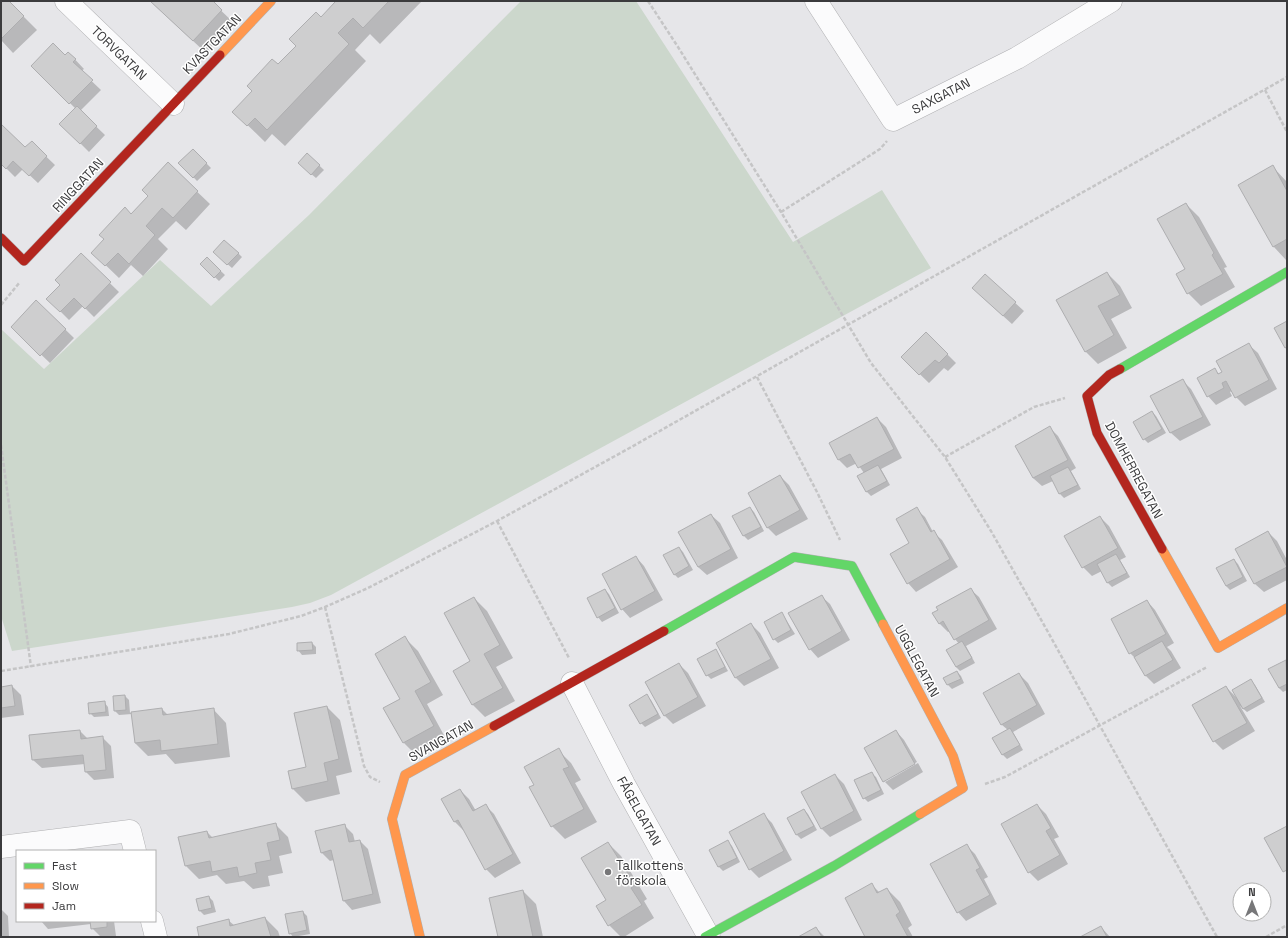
<svg xmlns="http://www.w3.org/2000/svg" width="1288" height="938" viewBox="0 0 1288 938" font-family="'Space Grotesk',sans-serif">
	<style>
		.green { fill: #ccd7cc }
		.shadow { fill: #0003 }
		.building { fill: #cececf; stroke: #aeaeb0 }
		.lines { fill: none; stroke-linecap: round; stroke-linejoin: round }
		.street-casing { stroke: #b0b0b2; stroke-width: 23 }
		.fast-casing { stroke: #b0b0b2; stroke-width: 10 }
		.slow-casing { stroke: #b0b0b2; stroke-width: 10 }
		.jam-casing { stroke: #b0b0b2; stroke-width: 10 }
		.path { stroke: #c5c5c6; stroke-width: 2.5; stroke-dasharray: 4 2; stroke-linecap: butt }
		.street { stroke: #fbfbfc; stroke-width: 22 }
		.fast { stroke: #63d668; stroke-width: 9 }
		.slow { stroke: #ff974d; stroke-width: 9 }
		.jam { stroke: #b3261e; stroke-width: 9 }
		.poi-dot { fill: #777779; stroke: #fff; stroke-width: 1.5 }
		.labels { text-anchor: middle; dominant-baseline: central; stroke-width: 3; stroke-linejoin: round; paint-order: stroke }
		.street-label { font-size: 13px; fill: #3b3b3d; stroke: #fff }
		.poi-label { font-size: 13px; fill: #3b3b3d; stroke: #fff; text-anchor: start }
	</style>
	<rect width="100%" height="100%" fill="#e6e6e9"/>
	<path class="green" d="M521,1H636L793,242L882,190L931,268L331,595L310,603L292,607L12,651L1,616V329L44,369L160,260L211,306L309,215Z"/>
	<path class="shadow" d="M1,1H8L37,30L13,53L1,40Z
		M150,1H211L234,23L206,53Z
		M335,1H422L380,44L370,34L355,50L366,61L285,146L272,134L265,142L234,112L337,2Z
		M69,53L84,69L81,71L101,90L80,111L105,135L89,152L61,124L76,109L32,66L65,57Z
		M1,125L25,149L32,143L55,165L38,183L23,169L15,177L1,163Z
		M193,150L211,168L197,181L180,163Z
		M307,154L324,170L316,178L303,167Z
		M168,164L210,204L186,230L176,221L158,239L168,249L143,276L131,265L119,278L93,253L149,196Z
		M1273,167L1287,182L1286,260L1274,247Z
		M1186,204L1199,217L1227,267L1224,268L1235,287L1201,306L1188,293L1178,275L1186,270Z
		M238,253L242,257L232,268L218,256Z
		M81,255L119,292L94,317L83,306L69,320L48,299L61,285Z
		M207,258L225,275L219,281L201,264Z
		M1107,273L1120,286L1132,308L1111,319L1127,348L1098,364L1085,351Z
		M985,276L1024,311L1012,324L982,297Z
		M36,301L74,338L50,363L12,327Z
		M926,333L956,363L948,371L944,368L929,383L902,357Z
		M1249,345L1258,353L1277,389L1245,406L1236,397L1233,390L1230,392L1232,396L1216,405L1208,396L1215,370L1219,374L1223,372Z
		M1182,380L1191,389L1211,425L1180,441L1171,433L1152,396Z
		M1152,412L1156,416L1166,433L1148,443L1144,439Z
		M877,418L886,427L902,458L881,469L890,485L871,496L867,492L859,476L864,473L857,463L847,468L839,460L830,443Z
		M1050,428L1058,436L1076,468L1071,471L1081,489L1064,498L1060,494L1053,481L1042,486L1033,478Z
		M780,476L789,485L808,519L776,536L768,528L749,494Z
		M750,508L754,512L764,531L748,540L744,536L734,517Z
		M916,509L925,517L933,532L942,540L958,567L916,592L908,583L910,544Z
		M711,515L720,523L738,558L707,575L698,567Z
		M1100,517L1109,526L1126,557L1120,560L1130,577L1112,587L1108,583L1102,571L1092,576L1083,567Z
		M1268,532L1277,541L1287,560V580L1264,592L1255,584L1237,549Z
		M679,548L683,552L693,570L678,578L674,574Z
		M636,557L644,566L663,600L630,618L622,609Z
		M1234,560L1238,564L1247,581L1230,590L1226,586Z
		M970,589L979,597L997,629L966,646L975,663L960,671L956,667L959,644L955,639L950,631L948,632L939,623Z
		M605,590L609,594L619,613L602,622L598,617Z
		M821,596L830,604L850,640L818,658L810,649Z
		M474,598L487,611L513,658L496,667L515,701L485,717L472,704V662Z
		M1147,601L1155,610L1174,643L1167,647L1171,651L1181,668L1154,684L1145,675L1137,660L1130,653L1112,620Z
		M781,613L785,618L795,634L778,643L774,639Z
		M751,624L760,633L779,668L744,686L736,678L717,643Z
		M405,638L418,651L443,695L427,704L446,739L417,756L404,743L401,699Z
		M312,643L316,647V654L302,655L298,650Z
		M715,651L719,655L728,671L711,679L707,675Z
		M1286,661L1287,662V690L1283,692L1279,688L1269,670Z
		M679,664L688,673L706,706L673,724L665,716L646,682Z
		M957,672L961,676L964,683L952,689L948,685L945,678Z
		M1019,674L1028,683L1045,714L1013,732L1023,750L1007,759L1003,755L994,738L1008,730L1002,725L985,694Z
		M1251,681L1255,685L1265,702L1247,712L1240,706L1255,731L1223,750L1214,741L1226,687L1237,698Z
		M12,686L21,695L24,715L1,718V688Z
		M125,696L129,700L130,713L162,709L168,715L213,709L226,723L230,757L175,764L166,754L148,756L135,743L132,714L119,715L115,711Z
		M647,696L651,700L661,718L645,727L641,723Z
		M104,702L108,707L109,716L94,717L90,713Z
		M327,707L340,720L352,772L336,776L340,794L306,802L293,789L289,771L308,768Z
		M80,731L88,739L102,737L111,746L114,778L94,780L86,772L85,764L42,768L33,760Z
		M896,731L904,740L917,762L885,779V782L918,763L923,772L893,790L884,781Z
		M558,750L571,763L581,780L575,783L597,822L565,839L552,826L535,785Z
		M871,773L876,777L884,794L868,802L864,798Z
		M835,775L844,784L862,820L830,837L821,828Z
		M460,790L469,799L476,811L486,806L494,814L521,863L495,878L486,869L464,829L463,830L454,821Z
		M1037,805L1046,814L1059,837L1054,839L1068,864L1038,881L1029,872Z
		M804,810L808,814L817,830L801,839L797,835Z
		M764,815L772,823L792,860L759,878L750,869Z
		M275,824L288,837L292,853L279,856L283,873L268,876L270,886L253,889L244,881L226,884L217,875L199,879L186,866L207,832L213,838Z
		M344,825L353,834L355,842L360,841L368,849L381,903L352,910L344,901L334,860L330,861L321,852Z
		M728,842L732,846L740,862L723,871L719,867L711,851Z
		M608,843L621,856L647,899L644,901L654,918L624,937H621L609,925Z
		M966,845L975,854L988,877L984,879L997,904L966,921L958,912Z
		M872,885L880,893L887,889L900,902L912,925L908,928L913,937H866Z
		M523,891L536,904L543,937H499Z
		M209,897L213,901L216,912L204,915L200,911Z
		M1,909L8,916L9,937H1Z
		M303,912L307,916L310,934L293,937L290,933Z
		M265,918L278,931L280,937H200L228,920L235,926Z
		M41,921H114L116,936L101,937L92,928L91,924L48,929Z
		M1101,927L1110,937H1082Z
		M816,928L825,937H800Z"/>
	<path class="building" d="M1,1H9L24,16L1,39Z
		M150,1H213L222,10L193,41Z
		M334,1H389L363,28L353,18L338,33L349,44L267,130L255,118L247,126L232,112L252,91L247,86L272,59L278,64L296,46L289,39L316,12L321,17L335,2Z
		M53,43L65,55L68,52L76,59L73,62L93,80L69,104L31,66Z
		M77,106L97,126L80,144L59,124Z
		M1,124L25,147L32,141L47,156L29,176L13,161L6,169L1,164Z
		M193,149L207,163L193,178L178,163Z
		M307,153L320,165L311,175L298,163Z
		M168,162L198,191L173,218L162,208L146,226L155,235L129,264L118,253L105,266L91,253L104,239L99,235L125,207L131,214L148,196L142,190Z
		M1273,165L1287,191V239L1273,247L1238,185Z
		M1186,203L1214,253L1212,255L1223,274L1187,294L1176,274L1185,269L1157,219Z
		M224,240L239,253L227,265L213,252Z
		M81,253L111,282L85,309L74,298L60,312L46,299L60,285L55,280Z
		M207,257L221,271L214,278L200,264Z
		M1107,272L1120,295L1098,306L1114,335L1085,352L1056,300Z
		M985,274L1016,302L1003,316L972,288Z
		M36,300L66,329L40,356L11,327Z
		M1287,321V347L1285,348L1274,328Z
		M926,332L948,354L939,363L935,360L919,375L901,357Z
		M1249,343L1269,380L1235,398L1226,381L1222,383L1224,388L1207,397L1197,378L1215,368L1218,374L1222,372L1216,361Z
		M1183,379L1203,417L1170,433L1150,396Z
		M1152,411L1162,429L1143,440L1133,422Z
		M877,417L894,449L858,468L850,454L838,460L829,443Z
		M1050,426L1068,460L1033,478L1015,446Z
		M878,465L887,481L866,492L857,476Z
		M1068,467L1078,485L1059,494L1050,476Z
		M780,475L800,510L767,528L748,493Z
		M750,507L761,527L743,536L732,516Z
		M917,507L931,532L934,530L950,559L907,584L890,554L909,543L896,519Z
		M711,514L731,549L698,567L678,532Z
		M1100,516L1118,548L1082,568L1064,536Z
		M1268,531L1287,567L1254,584L1235,549Z
		M679,547L689,566L674,575L663,555Z
		M1116,554L1127,573L1107,583L1097,564Z
		M636,556L655,591L621,610L602,574Z
		M1234,559L1243,577L1226,586L1216,568Z
		M971,588L989,620L954,640L943,621L939,624L932,613L938,610L936,607Z
		M605,589L615,608L597,618L587,598Z
		M822,595L842,631L809,650L788,613Z
		M474,597L500,645L484,654L503,688L472,705L453,671L470,661L444,613Z
		M1147,600L1166,634L1129,654L1111,619Z
		M782,612L791,630L773,640L764,622Z
		M751,623L771,659L735,678L716,643Z
		M405,636L431,682L415,691L434,726L403,743L383,708L400,699L375,654Z
		M962,641L972,658L956,667L946,650Z
		M1162,641L1173,660L1145,676L1134,657Z
		M312,642L313,650L297,651V643Z
		M716,649L725,667L706,676L697,659Z
		M1286,660L1287,684L1279,688L1268,669Z
		M679,663L698,697L664,716L645,682Z
		M957,671L961,679L947,685L943,678Z
		M1019,673L1037,705L1001,725L983,693Z
		M1251,679L1262,698L1243,709L1232,690Z
		M12,685L15,706L1,708V687Z
		M1226,686L1247,723L1213,742L1192,705Z
		M647,694L658,714L640,724L629,705Z
		M125,695L126,710L114,711L113,696Z
		M105,701L106,712L89,714L88,703Z
		M327,706L339,759L324,763L328,781L292,789L288,771L306,767L294,713Z
		M162,708L163,715L214,708L218,744L161,751L160,740L135,743L131,712Z
		M1010,728L1020,745L1002,755L992,738Z
		M80,730L81,739L103,736L106,770L85,772L83,755L32,760L29,735Z
		M896,730L915,764L883,782L864,748Z
		M559,748L569,767L563,769L584,809L551,827L529,787L534,785L524,767Z
		M872,772L881,790L863,799L854,780Z
		M835,774L854,811L821,829L801,792Z
		M460,789L473,811L486,804L513,854L485,870L458,820L454,822L441,799Z
		M1037,804L1051,828L1046,831L1060,855L1028,873L1001,824Z
		M804,809L814,826L796,835L787,818Z
		M764,813L784,851L749,870L729,832Z
		M276,823L280,840L267,843L271,860L255,863L257,873L239,877L237,867L212,872L210,861L185,866L178,837L207,831L209,838Z
		M345,824L349,842L360,840L373,894L343,901L331,850L321,853L315,831Z
		M1287,826V870L1283,872L1264,838Z
		M728,840L737,858L718,867L709,850Z
		M608,842L635,885L631,888L642,905L608,926L596,906L606,900L581,858Z
		M967,844L980,868L976,870L990,895L957,913L930,864Z
		M872,883L877,893L887,888L900,912L896,915L908,937H865L845,898Z
		M523,890L533,937H498L489,898Z
		M209,896L212,908L199,911L196,899Z
		M303,911L307,930L289,934L285,914Z
		M265,917L271,937H199L197,927L229,919L230,926Z
		M90,921H107V927L91,929Z
		M1101,926L1107,937H1080Z
		M816,927L822,937H798Z"/>
	<g class="lines">
		<defs>
			<path id="street" d="M66,1L173,104
				M816,1L893,120L1017,58L1111,1
				M572,683L624,784L709,937
				M1,847L130,831L135,851
				M152,921L156,937"/>
			<path id="fast" d="M1120,369L1287,272
				M664,631L794,557L852,566L883,624
				M705,937L834,866L920,814"/>
			<path id="slow" d="M220,55L271,1
				M1162,549L1218,648L1287,608
				M883,624L953,756L963,788L920,814
				M420,937L392,819L405,775L494,726"/>
			<path id="jam" d="M1,238L24,261L220,55
				M1120,369L1109,375L1087,396L1097,433L1162,549
				M494,726L664,631"/>
		</defs>
		<use href="#street" class="street-casing"/>
		<use href="#fast" class="fast-casing"/>
		<use href="#slow" class="slow-casing"/>
		<use href="#jam" class="jam-casing"/>
		<path class="path" d="M648,1L678,47L781,212L871,363L945,457L991,531L1048,632L1217,937
			M1265,90L1287,132
			M781,212L880,149L887,141
			M1,305L20,282
			M757,377L817,492L840,540
			M1,445L31,667
			M945,457L1034,407L1065,398
			M497,521L569,658
			M325,607L364,766L370,777L380,782
			M1,671L229,634L301,616L325,607L368,588L497,521L626,450L1287,77
			M985,784L1005,777L1207,667
			M1266,937L1287,925"/>
		<use href="#street" class="street"/>
		<use href="#fast" class="fast"/>
		<use href="#slow" class="slow"/>
		<use href="#jam" class="jam"/>
	</g>
	<circle class="poi-dot" cx="608" cy="872" r="4"/>
	<g class="labels">
		<g class="street-label">
			<text transform="translate(212 44) rotate(-46)">KVASTGATAN</text>
			<text transform="translate(119 53) rotate(44)">TORVGATAN</text>
			<text transform="translate(941 96) rotate(-27)">SAXGATAN</text>
			<text transform="translate(78 185) rotate(-47)">RINGGATAN</text>
			<text transform="translate(1134 470) rotate(62)">DOMHERREGATAN</text>
			<text transform="translate(917 661) rotate(62)">UGGLEGATAN</text>
			<text transform="translate(441 741) rotate(-29)">SVANGATAN</text>
			<text transform="translate(639 811) rotate(61)">FÅGELGATAN</text>
		</g>
		<g class="poi-label">
			<text x="616" y="865">Tallkottens<tspan x="616" dy="15">förskola</tspan></text>
		</g>
	</g>
	<rect width="1288" height="938" fill="none" stroke="#3b3b3d" stroke-width="4"/>
	<rect x="16" y="850" width="140" height="72" fill="#ffffff" stroke="#b1b1b1"/>
	<rect x="24" y="863" width="20" height="6" fill="#63d668" stroke="#b1b1b1"/>
	<text x="52" y="870" font-size="12" fill="#3b3b3d">Fast</text>
	<rect x="24" y="883" width="20" height="6" fill="#ff974d" stroke="#b1b1b1"/>
	<text x="52" y="890" font-size="12" fill="#3b3b3d">Slow</text>
	<rect x="24" y="903" width="20" height="6" fill="#b3261e" stroke="#b1b1b1"/>
	<text x="52" y="910" font-size="12" fill="#3b3b3d">Jam</text>
	<g transform="translate(1252 902)"><circle r="19" fill="#ffffff" stroke="#b1b1b1"/>
	<path d="M0-3L7 15L0 10L-7 15Z" fill="#777779"/>
	<text y="-6" font-size="11" font-weight="bold" text-anchor="middle" fill="#3b3b3d">N</text>
	</g>
</svg>
